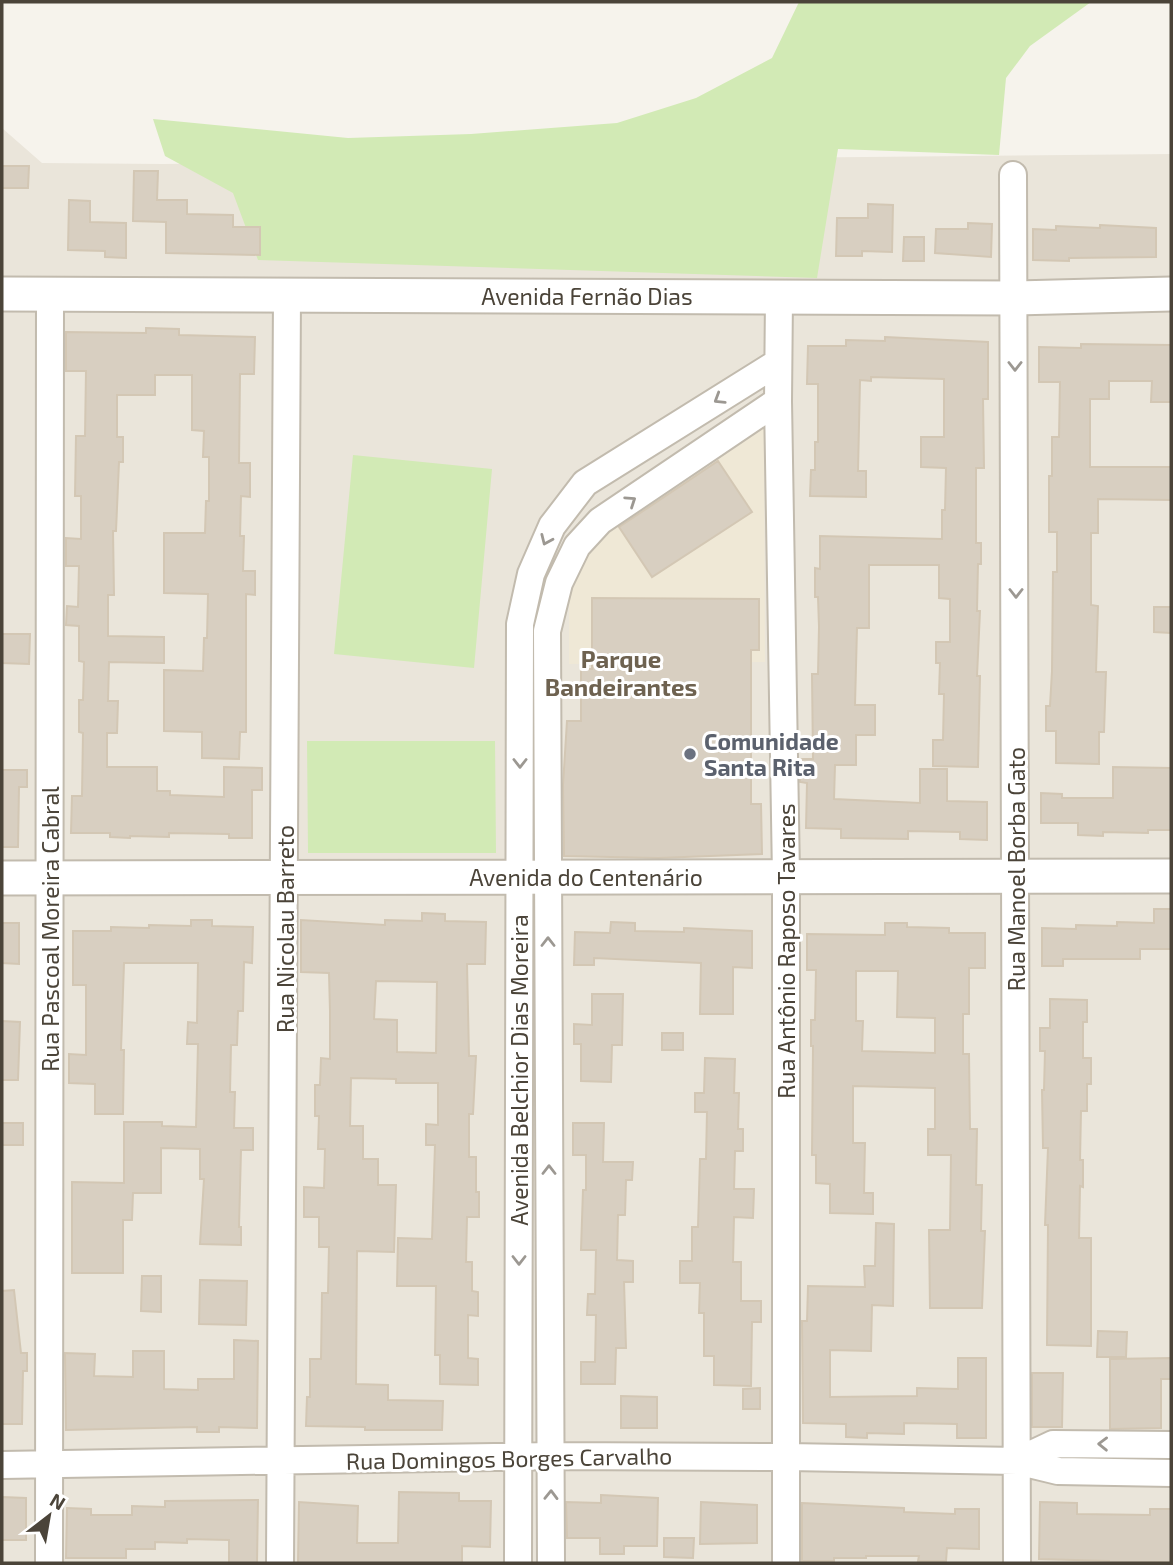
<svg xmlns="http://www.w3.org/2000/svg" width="1173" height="1565" viewBox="0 0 1173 1565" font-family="'Exo 2',sans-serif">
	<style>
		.residential { fill: #eae5da }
		.education { fill: #efe8d6 }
		.green { fill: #d2eab5 }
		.building { fill: #d8cfc1; stroke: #d3c7b4; stroke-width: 2; fill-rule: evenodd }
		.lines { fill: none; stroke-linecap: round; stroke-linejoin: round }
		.minor-casing { stroke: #c2bbae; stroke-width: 30 }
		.tertiary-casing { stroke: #c2bbae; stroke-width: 37 }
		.minor { stroke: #fff; stroke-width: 26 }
		.tertiary { stroke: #fff; stroke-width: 33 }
		.oneway { stroke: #9c9892 }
		.worship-dot { fill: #6b7280; stroke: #fff; stroke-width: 2.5 }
		.labels { text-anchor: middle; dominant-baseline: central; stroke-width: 6; stroke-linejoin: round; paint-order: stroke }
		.street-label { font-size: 23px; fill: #4b4439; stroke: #fff }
		.worship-label { font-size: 23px; font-weight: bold; fill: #5b616d; stroke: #fff; text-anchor: start }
		.neighbourhood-label { font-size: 24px; font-weight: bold; fill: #6e6250; stroke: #fff }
	</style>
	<rect width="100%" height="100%" fill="#f6f3ec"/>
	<path class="residential" d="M2,128L42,163L163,164L1171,154V1563H2Z"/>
	<path class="education" d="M758,424L764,426L765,662L569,664V604L574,577L585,555L598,536Z"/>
	<path class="green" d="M799,2H1091L1030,46L1006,78L999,155L838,149L817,278L258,260L233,193L165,156L153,119L348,138L471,134L617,123L696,98L772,58Z
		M353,455L492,469L474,668L334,654Z
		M307,741H495L496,853H308Z"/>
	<path class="building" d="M2,166H29L28,188H2Z
		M134,171H158L157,200H187V214L233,215V227H260V255L166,253V222L133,221Z
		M69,200L90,201V222L126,223V258L105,257V251L68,250Z
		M868,204L893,205L892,252L862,251V256H836L837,218H868Z
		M968,223L992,224L991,257L935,253L936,229H968Z
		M1100,225L1156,228V257L1069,258V261L1033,260V229L1056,230V226L1100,228Z
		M904,237H924V261H903Z
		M146,328L179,329V335L255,337L254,374H240L239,463H250V497L241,496L240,536H244L243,571H255V595L246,594V732H240L239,759L202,758V732L164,731V670L203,671L204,638H207L208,594L164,593V533H205L206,501H209V457H203L204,431L192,430V375H155V395H117V437H123V462H119L116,531H113L114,595H108V636L164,637V663L109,662L108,701H118L117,733H107V767H157V791H170V795L224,797V767L262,768V790H252V838H229V834L169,833V837L130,836V838L110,837V833H71L72,796H82L83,733L79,732V700H83L84,662L79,661V626L66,625L67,606L78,607L79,566H66V538L81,539V496H75L76,436H85L86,371H66V332L146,333Z
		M885,337L988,342V399H983L984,468H976V543H981V564H978L977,611H980L977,676H980L978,767L933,766V740H943L944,694H939L940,663H936V642H950V599L939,598V565H869V628H857L855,705H875V735H856V765H835L834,799L920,803V769H947V801L987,802V840L960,839V832L908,831V839L841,838V829L806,828L807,783L800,782V759H813L812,674H818L819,627L818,597H815V568L820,569V536L942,539V510H945L946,468L921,467V437H944V379L871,377V381L860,380L858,471H866V497L810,496L811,470H815V442H818V384H807L808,346H846V340L885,341Z
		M1081,344L1171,345V402H1151L1152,381H1109V399H1090V467H1171V500L1098,499V533H1091V605L1098,606L1096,672H1106L1104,732H1099V764L1056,763V731H1046V706H1050L1052,671L1053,572H1057V532H1049V476H1052V437H1059L1060,382H1039V347L1081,348Z
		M718,461L752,512L652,577L619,527Z
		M592,598L759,599V650H751V804H761L762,854L658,858L564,856L563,785L567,721H581V669H592Z
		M1154,607H1171V633L1154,632Z
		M2,634H30L29,664L2,663Z
		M1113,767L1171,768V830H1148V833L1103,832V836L1078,835V823H1041V793L1062,794V798H1113Z
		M2,770H27V787H19L18,847H2Z
		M1154,909H1171V949H1140V959H1063V966H1042V928L1076,929V925L1117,926V922L1154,923Z
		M422,913L445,914V921L486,922L485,964H467L469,1056H476L473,1114H469V1157H476V1192H479V1217H467L466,1262H472V1291L478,1292V1316L468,1315V1358L478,1359V1385L440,1384V1355H435L436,1286H397L398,1238L432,1239L435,1145H426V1124L438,1125V1083H396V1079L351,1078L350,1126H363V1159H378V1185H396L394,1252L357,1251L356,1384L388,1385V1400L443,1401L442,1430H365V1427L306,1426L307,1397H310V1359H321L322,1293H328L329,1247H319V1217H304V1187L324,1188L325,1149H318L319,1116H315V1085H320L321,1058L330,1059V1011L329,973L301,972V920L385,925V920L422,921ZM376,981L437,982L436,1053L397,1052V1020L374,1019Z
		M191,920H212V926L253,927L252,963L244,962L243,1011H238L237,1045H231L230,1092H235L234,1128H253V1150H241L239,1227H241V1245L200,1244L204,1179H200V1149L161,1148V1193H133L132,1220H123V1273H72V1182L124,1183V1122H162V1126L196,1127L198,1044H187L188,1022L197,1023L198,963H124L121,1050H124L123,1114H95V1084L69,1083V1054L86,1055V985H73V931H111V927L149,928V925L191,926Z
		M611,922L635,923V931L684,932V928L752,931V968L733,967V1014H700L701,963L594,958V965H574L575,932L610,933Z
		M2,923H19V964L2,963Z
		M885,923H907V927L949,928V933H985V968H969V1014H963V1054H969L970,1129H977L976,1185H982L981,1231H985L982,1308H930L929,1230H950L951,1155H928V1129H935V1088L853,1086V1143H865L864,1193H873V1214L830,1213V1184L816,1183V1155H812L813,1046H811V1020H815L816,970H807V934L885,935ZM856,971H898L897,1017L935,1018V1053L862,1051L863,1021H856Z
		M592,994H623L622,1045H612L611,1082L581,1081V1044H574V1024L592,1025Z
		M1050,999L1087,1000V1022H1083V1058H1091V1084H1087V1111H1081L1080,1160H1083V1187L1080,1186L1079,1238H1091V1346L1047,1345L1048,1225H1045L1048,1148H1043L1042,1090H1044L1045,1051H1040V1028H1050Z
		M2,1021L20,1022L18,1080H2Z
		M662,1033H683V1050H662Z
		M705,1058L735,1059L734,1093H739L738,1129H743V1151H735L734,1189H754L753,1218L734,1217L733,1262H741V1301H761V1322H752L751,1386L714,1385V1356H704V1313H699L700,1283H680V1261H692V1227H698L700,1159H706L707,1112H695V1093H704Z
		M2,1123H23V1145H2Z
		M573,1123H604L603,1162H633L632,1180H626L625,1215H618L617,1260L633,1261V1282H624L626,1348H616L615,1384H581V1362H595L596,1315H587L588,1294H595L596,1250H581L583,1190H586V1155H573Z
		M876,1223L894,1224L893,1306L872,1305L871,1351L830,1350V1397L917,1396V1388L958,1389V1358H986V1438H957V1424L904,1423V1434L867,1433V1438L846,1437V1424L803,1423L802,1321H807L808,1286L865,1287L864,1266H875Z
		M142,1276H161V1312L141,1311Z
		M200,1280L247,1281L246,1325L199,1324Z
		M14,1290L21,1353H27V1371H23L22,1424H2V1291Z
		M1098,1331L1127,1332L1126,1357H1097Z
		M234,1340L258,1341L257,1428L219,1427V1432H197V1427L66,1430L65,1353L95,1354L94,1376L133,1377V1351H164V1389L198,1390V1379H234Z
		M1171,1358V1379H1161V1428L1110,1429V1359Z
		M1032,1373H1063L1062,1427H1032Z
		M760,1388V1409H743V1389Z
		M621,1396L657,1397V1428H621Z
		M399,1492L459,1493V1501H491L490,1547L462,1546V1563H298L299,1502L358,1506L357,1543H398Z
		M601,1495L658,1498L657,1546H624V1554H600V1538H567L566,1502L601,1503Z
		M2,1497L26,1498V1540H2Z
		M258,1500L257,1563H229V1540L187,1539V1543L155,1542V1549H126V1558H66L67,1508L91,1509V1515H132V1506L165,1507V1501Z
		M701,1502L757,1505V1543L700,1544Z
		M1040,1502L1077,1503V1514L1150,1515V1509H1171V1562L1109,1563V1561L1039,1559Z
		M802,1503L904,1508V1512L955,1514V1509H979V1549L947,1548L946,1561H918L919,1556H866V1558H834V1561H802Z
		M664,1538H694L693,1558L664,1557Z"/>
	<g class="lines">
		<defs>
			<path id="minor" d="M1013,175L1017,1563
				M779,297L778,401L786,876V1563
				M1017,1461L1053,1444L1171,1445
				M2,1465L552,1456L788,1457L1017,1461L1058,1471L1171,1473
				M49,1563L50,294
				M280,1563L287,295
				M518,1563L520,624L531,574L552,526L585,483L777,363
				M551,1563L547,631L559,583L577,546L600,521L778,401"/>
			<path id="tertiary" d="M2,294L1015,298L1171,294
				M2,878L1171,876"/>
		</defs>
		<use href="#minor" class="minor-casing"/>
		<use href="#tertiary" class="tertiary-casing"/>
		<use href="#minor" class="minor"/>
		<use href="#tertiary" class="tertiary"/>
	</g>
	<defs><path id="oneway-chevron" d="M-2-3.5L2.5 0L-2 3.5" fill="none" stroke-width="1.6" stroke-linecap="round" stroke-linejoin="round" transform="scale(1.75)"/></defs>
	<g class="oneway">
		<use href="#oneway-chevron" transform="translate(1015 366) rotate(90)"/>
		<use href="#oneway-chevron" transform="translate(719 399) rotate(148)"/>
		<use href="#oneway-chevron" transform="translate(631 501) rotate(-34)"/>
		<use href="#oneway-chevron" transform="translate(546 540) rotate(114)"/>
		<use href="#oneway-chevron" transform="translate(1016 593) rotate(90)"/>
		<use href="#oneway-chevron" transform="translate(520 763) rotate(90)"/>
		<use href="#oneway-chevron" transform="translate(548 942) rotate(-90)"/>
		<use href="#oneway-chevron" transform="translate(549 1170) rotate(-90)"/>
		<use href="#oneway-chevron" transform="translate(519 1260) rotate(90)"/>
		<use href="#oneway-chevron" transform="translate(1103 1444) rotate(-179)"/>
		<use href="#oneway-chevron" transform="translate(551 1495) rotate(-89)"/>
	</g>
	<circle class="worship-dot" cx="690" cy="754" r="7"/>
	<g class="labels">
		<g class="street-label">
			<text x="587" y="296">Avenida Fernão Dias</text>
			<text transform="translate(1016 869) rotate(-90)">Rua Manoel Borba Gato</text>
			<text x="586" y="877">Avenida do Centenário</text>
			<text transform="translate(50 929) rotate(-90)">Rua Pascoal Moreira Cabral</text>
			<text transform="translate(285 929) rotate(-90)">Rua Nicolau Barreto</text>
			<text transform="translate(786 951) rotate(-90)">Rua Antônio Raposo Tavares</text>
			<text transform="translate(519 1070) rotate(-90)">Avenida Belchior Dias Moreira</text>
			<text transform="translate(509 1458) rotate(-1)">Rua Domingos Borges Carvalho</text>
		</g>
		<g class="worship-label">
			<text x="704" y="741">Comunidade<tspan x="704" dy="26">Santa Rita</tspan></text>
		</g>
		<g class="neighbourhood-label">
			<text x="621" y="658">Parque<tspan x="621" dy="28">Bandeirantes</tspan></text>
		</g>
	</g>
	<rect width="1173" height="1565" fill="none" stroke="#4b4439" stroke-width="7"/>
	<g transform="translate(49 1516) rotate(31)" stroke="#ffffff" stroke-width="5" paint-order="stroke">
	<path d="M0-5L12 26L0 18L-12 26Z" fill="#4b4439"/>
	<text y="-10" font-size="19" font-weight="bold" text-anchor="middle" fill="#4b4439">N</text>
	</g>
</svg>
